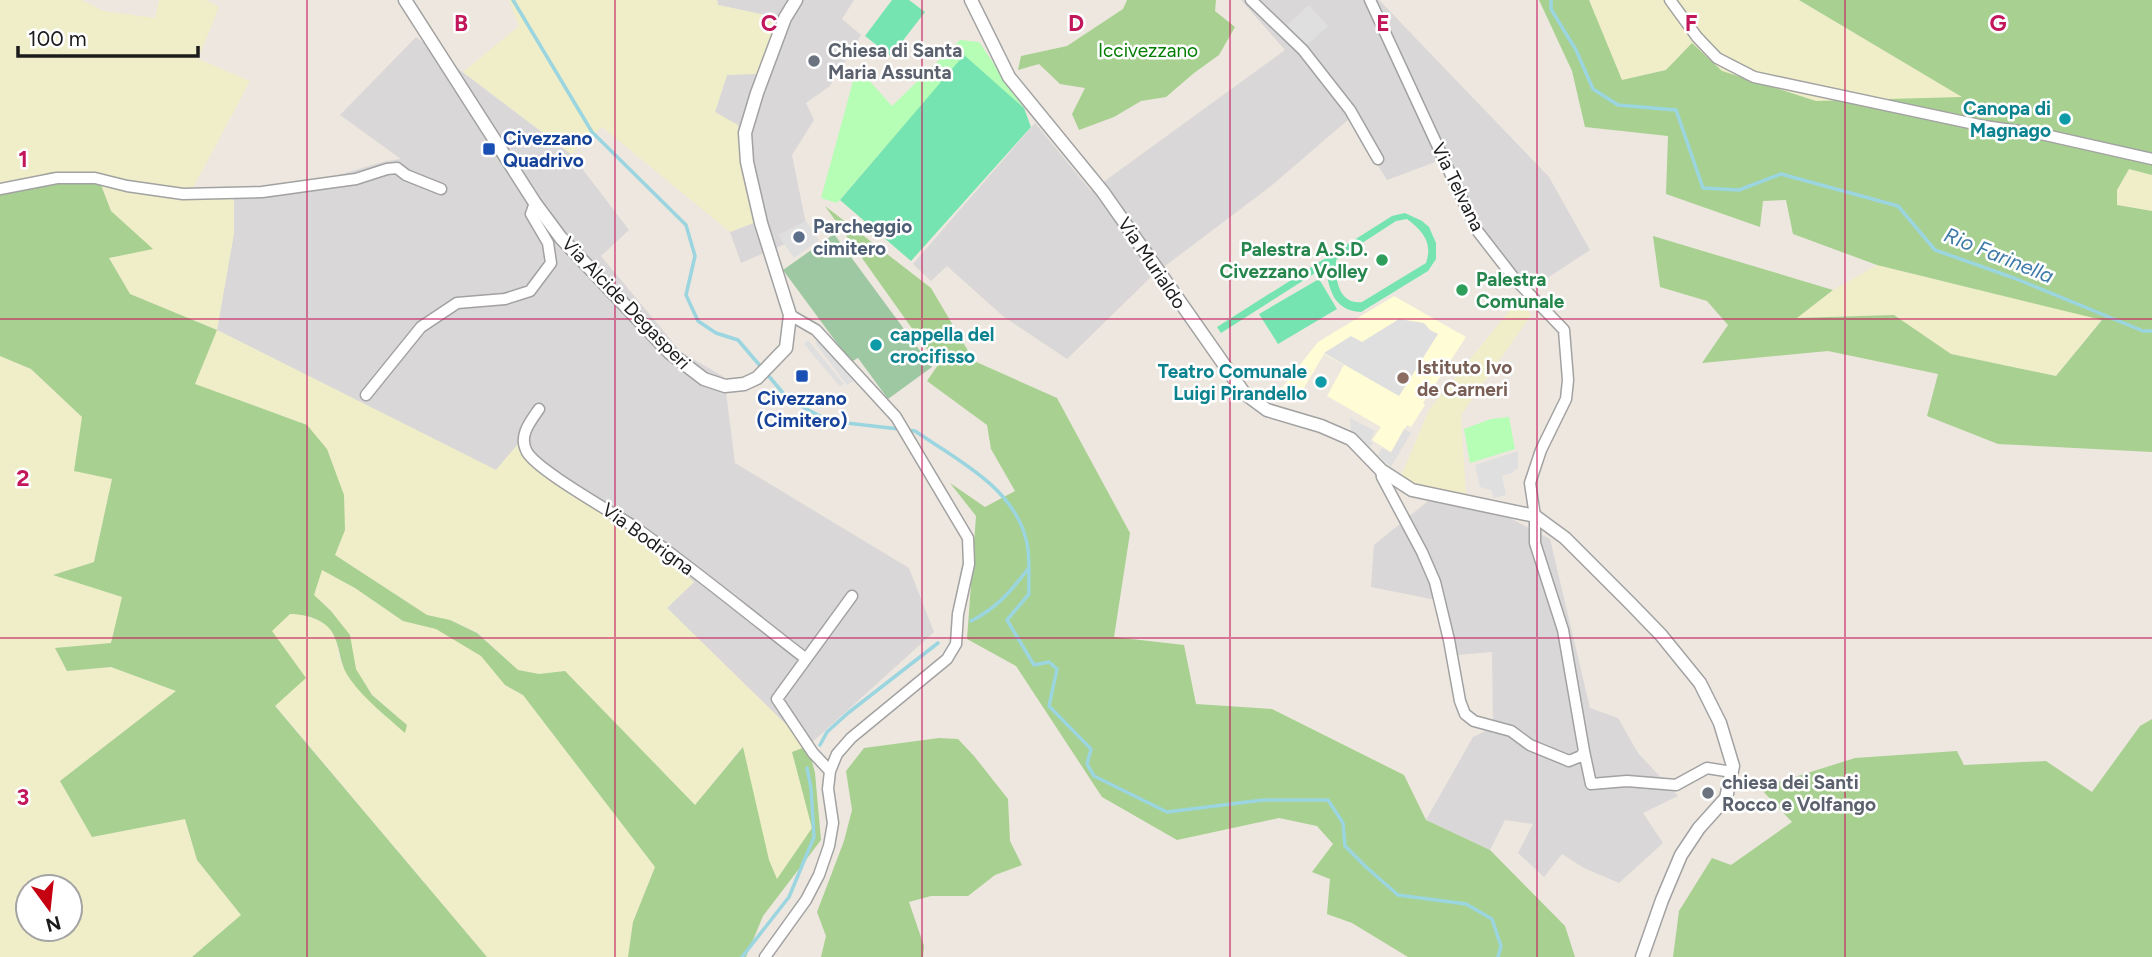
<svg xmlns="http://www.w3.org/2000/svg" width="2152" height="957" viewBox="0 0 2152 957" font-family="Figtree,sans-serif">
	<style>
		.residential { fill: #d9d7d7 }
		.education { fill: #fffcd6 }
		.farmland { fill: #efeec8; fill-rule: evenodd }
		.forest { fill: #a8d090 }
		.cemetery { fill: #9ec8a1 }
		.park { fill: #b6fdb6 }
		.pitch { fill: #75e4b0; fill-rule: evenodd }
		.parking { fill: #dfdfdf }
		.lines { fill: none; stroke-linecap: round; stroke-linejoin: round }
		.stream { stroke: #9bd5df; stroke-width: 3.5 }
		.minor-casing { stroke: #a2a2a2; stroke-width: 13 }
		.tertiary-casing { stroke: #a2a2a2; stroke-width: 15 }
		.minor { stroke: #fff; stroke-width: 10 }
		.tertiary { stroke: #fff; stroke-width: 12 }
		.grid { fill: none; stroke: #c2185b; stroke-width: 2; stroke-opacity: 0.55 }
		.worship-dot { fill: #6b7280; stroke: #fff; stroke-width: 2.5 }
		.culture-dot { fill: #0f9aa8; stroke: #fff; stroke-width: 2.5 }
		.transit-dot { fill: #1a4fb4; stroke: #fff; stroke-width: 2.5 }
		.service-dot { fill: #5c6f8a; stroke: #fff; stroke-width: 2.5 }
		.leisure-dot { fill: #2e9e5b; stroke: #fff; stroke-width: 2.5 }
		.education-dot { fill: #8d6e63; stroke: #fff; stroke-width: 2.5 }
		.labels { text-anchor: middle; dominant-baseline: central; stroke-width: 5; stroke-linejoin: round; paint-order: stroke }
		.worship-label { font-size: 19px; font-weight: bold; fill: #5b616d; stroke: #fff; text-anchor: start }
		.park-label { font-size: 19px; fill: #037e03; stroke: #fff }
		.culture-label { font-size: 19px; font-weight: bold; fill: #0d838f; stroke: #fff; text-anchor: end }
		.transit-label { font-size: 19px; font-weight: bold; fill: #164399; stroke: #fff; text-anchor: start }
		.street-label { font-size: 19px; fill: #1b1b1b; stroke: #fff }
		.service-label { font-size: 19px; font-weight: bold; fill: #4e5e75; stroke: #fff; text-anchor: start }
		.leisure-label { font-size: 19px; font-weight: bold; fill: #27864d; stroke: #fff; text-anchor: end }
		.education-label { font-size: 19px; font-weight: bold; fill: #785e54; stroke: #fff; text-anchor: start }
		.water-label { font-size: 21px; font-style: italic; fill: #3f7ba8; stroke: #fff }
		.grid-label { font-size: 23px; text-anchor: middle; font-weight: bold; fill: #c2185b; stroke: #fff; stroke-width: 5; stroke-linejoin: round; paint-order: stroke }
	</style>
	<rect width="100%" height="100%" fill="#ede7df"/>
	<path class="residential" d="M717,0H854L842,19L861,35L830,86L806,103L814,120L792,155L808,234L741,263L730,232L756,222L715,112L727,75L779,18L718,5Z
		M1241,0H1379L1549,177L1590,250L1532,288L1460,208L1438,161L1387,180L1349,119L1271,186L1152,276L1067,359L1004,317L947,266L931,281L913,264L1035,123L1091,191L1285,50Z
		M416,37L571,154L629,230L601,256L681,352L724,377L735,463L909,568L934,632L808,746L667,608L694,582L632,527L518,445L496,470L217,330L234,233L232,194L328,178L386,161L401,159L340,115Z
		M1428,501L1502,514L1550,539L1590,708L1618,718L1638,753L1678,796L1643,813L1663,843L1619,883L1584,868L1562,854L1544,877L1518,853L1533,824L1505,820L1490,850L1426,820L1473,737L1493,727L1492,652L1458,655L1443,599H1431L1371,587L1374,545Z"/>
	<path class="education" d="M1394,296L1466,337L1423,403L1425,405L1411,427L1407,425L1391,452L1372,440L1381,427L1327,396L1344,365L1324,354L1298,398L1280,390L1318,342Z"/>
	<path class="farmland" d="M0,0H81L103,11L155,18L159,0H206L219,7L198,59L250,81L192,190L232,194L234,202V233L217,330L496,470L517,445L632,527L694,582L667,608L808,746L792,752L812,828L777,879L769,861L742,747L695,805L565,671L539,674L518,670L477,632L450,620L427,615L335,555L345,530L307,425L194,384L217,330L130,294L109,258L152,249L111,211L101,185H0Z
		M509,0H717L718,5L780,18L757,74L727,75L715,112L738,125L741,154L756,222L730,232L602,127L571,154L463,72L519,26Z
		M1589,0H1799L1964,98L1816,101L1722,71L1692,43L1666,70L1622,80Z
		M2129,169L2152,175V211L2117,205V190Z
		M1877,265L2102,319L2056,376L1951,354L1894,315L1796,318L1833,290Z
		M1519,299L1531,315L1461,415L1466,494L1445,493L1414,486L1401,476L1429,410Z
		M0,356L31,369L82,417L112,478L94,562L54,575L123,597L111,643L55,648L67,671L111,667L176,691L60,781L92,837L185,819L197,860L241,915L192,957H0ZM28,887H70V929H28Z
		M322,570L355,588L403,621L436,629L482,656L505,685L523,695L655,867L633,922L628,957H487L275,705L271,631L290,614H304L327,625L335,636L340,661L405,732L406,725L372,694L355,669L349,635L331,611L314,595Z"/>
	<path class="forest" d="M1127,0H1216L1215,11L1235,27L1219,55L1194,73L1166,97L1141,101L1114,117L1079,130L1072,114L1085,88L1060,84L1039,64L1018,70L1021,56L1067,46L1123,9Z
		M1539,0H1589L1622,80L1666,70L1692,43L1722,71L1816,101L1962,97L1799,0H2152V175L2129,169L2117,190V205L2152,211V452L1998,444L1927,416L1938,374L1828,351L1702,363L1728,325L1707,301L1660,287L1653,236L1833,290L1797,318L1894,315L1951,354L2056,376L2102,320L1877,265L1793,234L1786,200L1763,201L1760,227L1666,194L1668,136L1585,127L1572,71Z
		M52,172L101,185L111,211L153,249L109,258L130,294L217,330L195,384L307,425L327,449L344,495L345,530L335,555L427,615L450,620L477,633L518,670L539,674L565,671L695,805L743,747L769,860L777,879L812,828L792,752L808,746L815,773L821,840L763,916L746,957H628L633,922L655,867L523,695L505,685L481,656L436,629L403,621L355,588L322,570L314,595L331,611L350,635L356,669L372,695L407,725L405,733C386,716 365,700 350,679C340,666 341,652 335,638C329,620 306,614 290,614L272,631L306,678L275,706L487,957H192L241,915L197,860L185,819L92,837L60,781L176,691L111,667L67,671L55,648L111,643L122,597L53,575L94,562L112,479L74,471L82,417L31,369L0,356V185Z
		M825,206L931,288L974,361L1057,398L1130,533L1114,637L1184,645L1196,704L1272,709L1404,775L1426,820L1490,850L1565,926L1575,957H1408L1352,923L1327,914L1330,879L1312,872L1333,844L1317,826L1279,818L1177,840L1102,797L1016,666L967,639L976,516L950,483L985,507L1015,491L991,449L987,425L927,381L938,365Z
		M2152,719V957H1673L1679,911L1712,858L1731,865L1792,822L1760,788L1855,758L1957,751L1964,765L2046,761L2092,792L2140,726Z
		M939,738L958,739L974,756L1008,799L1010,841L1022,865L995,875L968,896H931L909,902L924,946L923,957H821L826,936L817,912L844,841L852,810L846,771L864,748Z"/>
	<path class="cemetery" d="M834,234L932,367L888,399L858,358L851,362L783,270Z"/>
	<path class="park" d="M960,40L979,42L1024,108L964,56L837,203L821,198L857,67L892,106Z
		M1509,417L1515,449L1470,463L1464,429L1491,419Z"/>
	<path class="pitch" d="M892,0H909L925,12L891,56L865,36Z
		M964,55L1024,108L1031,127L911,261L840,200Z
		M1405,213L1422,221L1429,227L1436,243V259L1428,271L1361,312C1333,311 1328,287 1326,266L1221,333L1217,327L1392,216ZM1407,219C1423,231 1433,243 1426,263L1362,302C1338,305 1335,278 1336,260L1396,221Z
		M1319,279L1337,309L1278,344L1259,314Z"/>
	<path class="parking" d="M1309,5L1328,26L1306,46L1287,25Z
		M806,221L819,240L794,258L778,235Z
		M1399,319L1424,323L1430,330L1438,334L1399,396L1324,353L1351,336L1362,342Z
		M808,340L844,384L840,387L804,344Z
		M818,340L854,381L847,385L815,343Z
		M1350,418L1375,431L1370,441L1373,443L1370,447L1351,432Z
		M1404,429L1411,433L1391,467L1378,455L1382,448L1391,453Z
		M1518,451V469L1514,470V472L1502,476L1506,495L1494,498L1491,490L1480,487L1475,465Z"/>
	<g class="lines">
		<path class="stream" d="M513,0L592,132L686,225L695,256L686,295L698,321L716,333L738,340L762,368
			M1551,0V9L1576,50L1593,89L1618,105L1676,110L1703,188L1739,190L1781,174L1898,206L1935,250L2014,278L2143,331H2152
			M767,374L788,399L829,421L899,429
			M907,430L915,431C956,459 1013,487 1026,539C1031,555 1028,577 1029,594L1007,620L1034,665L1049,662L1057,669L1049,706L1091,749L1087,764L1094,776L1167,812L1263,800H1328L1343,823L1345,846L1366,867L1398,895L1466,904L1492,919L1501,946L1498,957
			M971,621C997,608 1011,591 1028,569
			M820,745L827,732L848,713L938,643
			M742,957L789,897L814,837L811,788L807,768"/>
		<defs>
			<path id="minor" d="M1251,0L1303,50L1350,110L1378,159
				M1370,0L1476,229L1514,278L1564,330L1568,380L1566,399L1541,450L1530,483L1535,516V543L1563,630L1584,751L1581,756L1569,761L1530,745L1511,731L1474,721L1465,714L1460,701L1449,640L1435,582L1422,552L1382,477L1381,470
				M1670,0L1697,37L1717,58L1754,77L1984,126L2041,134L2152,159
				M0,189L57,178H95L127,186L183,194L262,192L356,179L387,169L397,168L406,175L441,189
				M366,395L421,327L457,303L505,299L530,291L551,263L548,243L531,214L535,203
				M539,409C530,422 518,436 527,452C538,471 614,513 636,528C694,569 749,615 805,658
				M1584,751L1591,784L1627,781L1676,785L1707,768L1732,772
				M830,771L813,753L777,699L852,596
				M765,957L806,900L819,875L829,846L833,823L828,789L830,771L837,754L851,738L947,659L956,644L958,614L969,564L968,538L896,417L816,330L790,315"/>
			<path id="tertiary" d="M405,0L535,203L561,238L670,353L704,379L725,386L744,384L757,378L786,348L790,315L761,223L747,162L745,133L757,93L785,18L796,0
				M971,0L1009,77L1103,192L1244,393L1267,410L1321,426L1351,439L1381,470L1412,490L1535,516L1565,538L1631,604L1661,635L1700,683L1720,723L1733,766L1726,798L1699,828L1681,855L1662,900L1642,957"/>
		</defs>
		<use href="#minor" class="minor-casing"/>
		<use href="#tertiary" class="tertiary-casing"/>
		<use href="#minor" class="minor"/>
		<use href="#tertiary" class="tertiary"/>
	</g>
	<path class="grid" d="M307,0V957M615,0V957M922,0V957M1230,0V957M1537,0V957M1845,0V957M0,319H2152M0,638H2152"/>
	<g class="worship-dot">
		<circle cx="814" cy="61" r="7"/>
		<circle cx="1708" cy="793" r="7"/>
	</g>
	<g class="culture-dot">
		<circle cx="2065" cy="119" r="7"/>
		<circle cx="876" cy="345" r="7"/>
		<circle cx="1321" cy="382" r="7"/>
	</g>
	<g class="transit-dot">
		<rect x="482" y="142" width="14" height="14" rx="3.5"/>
		<rect x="795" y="369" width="14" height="14" rx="3.5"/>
	</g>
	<circle class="service-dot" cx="799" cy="237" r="7"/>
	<g class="leisure-dot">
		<circle cx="1382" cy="260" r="7"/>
		<circle cx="1462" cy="290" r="7"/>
	</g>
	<circle class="education-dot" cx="1403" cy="378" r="7"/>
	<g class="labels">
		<g class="worship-label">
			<text x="828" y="50">Chiesa di Santa<tspan x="828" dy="22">Maria Assunta</tspan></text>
			<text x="1722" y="782">chiesa dei Santi<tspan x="1722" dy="22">Rocco e Volfango</tspan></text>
		</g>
		<g class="park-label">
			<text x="1148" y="50">Iccivezzano</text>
		</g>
		<g class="culture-label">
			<text x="2051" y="108">Canopa di<tspan x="2051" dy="22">Magnago</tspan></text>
			<text x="890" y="334" text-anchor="start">cappella del<tspan x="890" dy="22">crocifisso</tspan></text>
			<text x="1307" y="371">Teatro Comunale<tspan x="1307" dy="22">Luigi Pirandello</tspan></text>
		</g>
		<g class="transit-label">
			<text x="503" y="138">Civezzano<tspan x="503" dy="22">Quadrivo</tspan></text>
			<text x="802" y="398" text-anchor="middle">Civezzano<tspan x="802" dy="22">(Cimitero)</tspan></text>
		</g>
		<g class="street-label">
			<text transform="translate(1458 187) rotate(64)">Via Telvana</text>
			<text transform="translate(1152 263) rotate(56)">Via Murialdo</text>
			<text transform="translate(626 303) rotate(46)">Via Alcide Degasperi</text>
			<text transform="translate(648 539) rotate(36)">Via Bodrigna</text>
		</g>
		<g class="service-label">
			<text x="813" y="226">Parcheggio<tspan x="813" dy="22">cimitero</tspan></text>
		</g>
		<g class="leisure-label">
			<text x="1368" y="249">Palestra A.S.D.<tspan x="1368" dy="22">Civezzano Volley</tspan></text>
			<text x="1476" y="279" text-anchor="start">Palestra<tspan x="1476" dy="22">Comunale</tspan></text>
		</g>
		<g class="education-label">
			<text x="1417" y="367">Istituto Ivo<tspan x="1417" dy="22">de Carneri</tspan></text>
		</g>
		<g class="water-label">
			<text transform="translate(1999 255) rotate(22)">Rio Farinella</text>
		</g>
	</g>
	<g class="grid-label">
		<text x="461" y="31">B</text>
		<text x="769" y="31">C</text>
		<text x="1076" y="31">D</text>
		<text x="1383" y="31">E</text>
		<text x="1691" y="31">F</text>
		<text x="1998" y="31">G</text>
		<text x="23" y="167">1</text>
		<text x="23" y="486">2</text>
		<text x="23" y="805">3</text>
	</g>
	<g transform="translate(49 908) rotate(165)"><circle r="33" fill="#ffffff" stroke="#a4a4a4" stroke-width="2"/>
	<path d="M0-5L12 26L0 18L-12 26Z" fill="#c50010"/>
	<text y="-10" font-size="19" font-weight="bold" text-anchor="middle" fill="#1b1b1b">N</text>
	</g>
	<path d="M18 46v10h180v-10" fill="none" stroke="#1b1b1b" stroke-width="3.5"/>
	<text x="28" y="46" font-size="21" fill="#1b1b1b" stroke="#ffffff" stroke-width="5" paint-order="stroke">100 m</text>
</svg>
